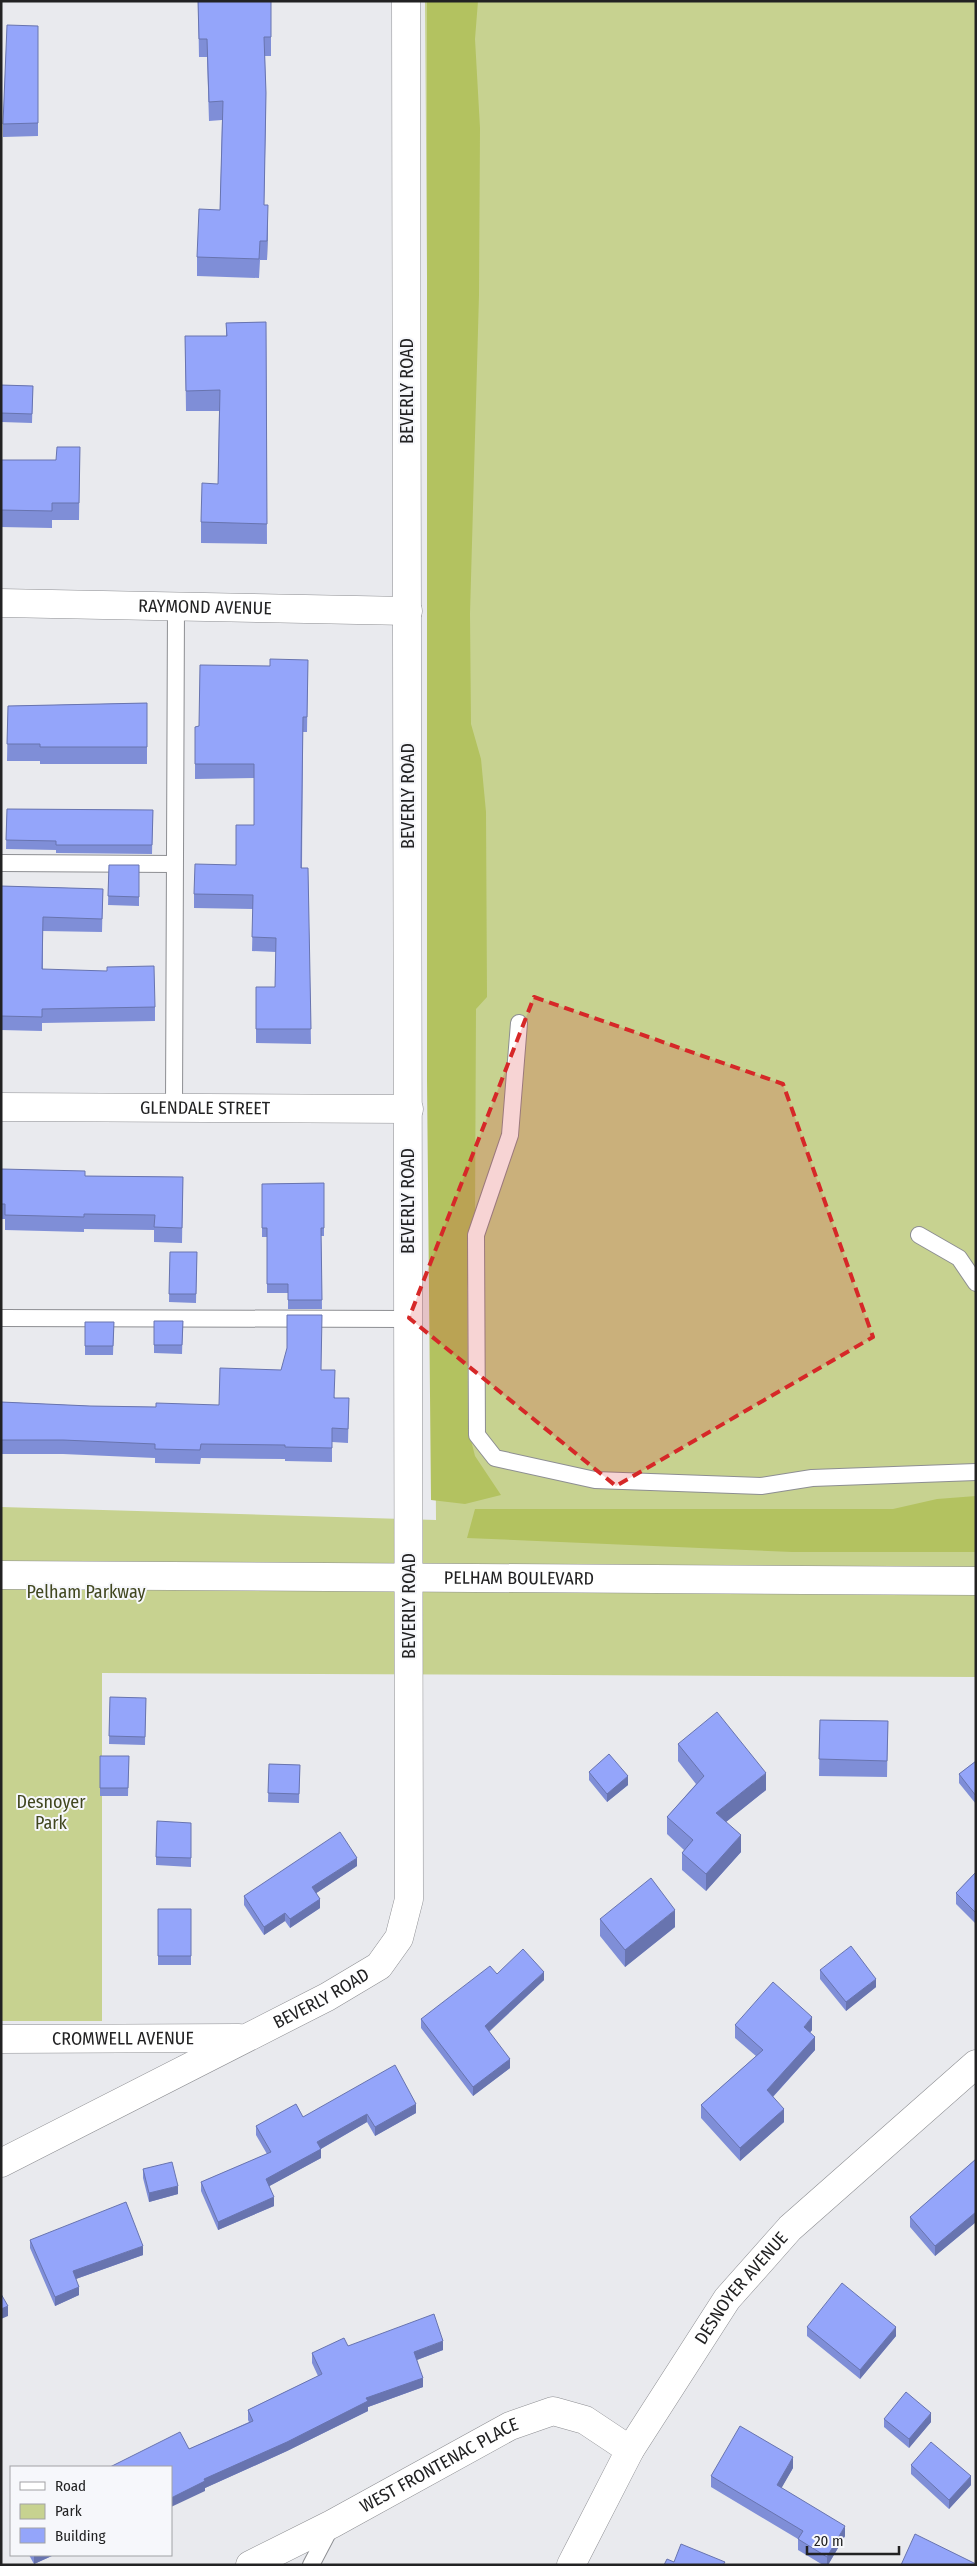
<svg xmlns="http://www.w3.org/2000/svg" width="977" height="2566" viewBox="0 0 977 2566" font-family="'Fira Sans Condensed',sans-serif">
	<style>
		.green { fill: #c7d290 }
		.forest { fill: #b3c260 }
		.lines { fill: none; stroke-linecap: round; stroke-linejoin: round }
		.lane-casing { stroke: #8d8e92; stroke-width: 18 }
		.street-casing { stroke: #8d8e92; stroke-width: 29 }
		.lane { stroke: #fff; stroke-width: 16 }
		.street { stroke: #fff; stroke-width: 28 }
		.wall { fill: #7f8ed7 }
		.shaded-wall { fill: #6874af }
		.building { fill: #94a5fa; stroke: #6874af }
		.marked { fill: #d62828; fill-opacity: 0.2; stroke: #d62828; stroke-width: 4; stroke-dasharray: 10 6; stroke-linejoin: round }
		.labels { text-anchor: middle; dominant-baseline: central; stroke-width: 4; stroke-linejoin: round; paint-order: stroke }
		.street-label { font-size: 18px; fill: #222223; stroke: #f6f7fb }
		.park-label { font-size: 18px; fill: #41471f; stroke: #f6f7fb }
	</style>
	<rect width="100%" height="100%" fill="#e9eaee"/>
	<path class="green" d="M425,1H976V1677L102,1673V2021H1V1507L436,1520Z"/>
	<path class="forest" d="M427,1H478L475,39L480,128L479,295L470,614L471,724L481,759L486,812L487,997L476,1009L475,1216L467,1289L468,1428L475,1456L501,1495L465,1504L431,1500L427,1080Z
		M976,1496V1552H792L467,1538L475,1509H893L937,1499Z"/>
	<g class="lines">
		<defs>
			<path id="lane" d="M1,863L174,864
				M519,1023L510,1135L476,1235L477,1435L495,1458L595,1480L761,1486L812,1478L976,1472
				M174,1108L176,606
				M919,1235L959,1258L976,1283
				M1,1318L407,1319
				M311,2565L332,2525"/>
			<g id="street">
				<path id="s1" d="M1,603L408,611"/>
				<path id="s2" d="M1,1107L409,1109"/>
				<path id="s3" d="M1,1575L976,1581"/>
				<path id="s4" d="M1,2039L239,2038"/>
				<path id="s5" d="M1,2163L327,1997L379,1966L399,1938L409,1899L406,1"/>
				<path id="s6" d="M250,2565L332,2524L510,2426L553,2411L585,2420L630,2450"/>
				<path id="s7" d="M571,2565L630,2450L727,2299L790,2228L976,2064"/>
			</g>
		</defs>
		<use href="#lane" class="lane-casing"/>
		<use href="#street" class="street-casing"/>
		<use href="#lane" class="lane"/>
		<use href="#street" class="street"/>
	</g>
	<path class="wall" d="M198,1H271V56H265L266,112L264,205L268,224L267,260H260L259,278L197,276V257L220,210L222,120L209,121L207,57H199Z
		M38,26V136L3,137V124Z
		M266,322L267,544L201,543V522L218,484L219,411H186L185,336H226V323Z
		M1,385L33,386L32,423L1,422Z
		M80,447L79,520H52V528L1,527V460H56Z
		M308,660L307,732H303L302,868H308L311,1044L256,1043V987H275L276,952L252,951L253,909L194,908V894L236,865L254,825V778L195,779V727L199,726L270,666Z
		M147,703V764H40V761H7L8,706Z
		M7,809L153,810L152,854L56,853V850L6,849Z
		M109,865H139V906L108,905Z
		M1,886L103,889L102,932L43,931V969L155,1007V1021L42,1023V1031L1,1030Z
		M1,1169L85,1176L183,1177L182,1243L154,1242V1230L84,1229V1232L5,1230V1219H1Z
		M324,1183V1236H321L322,1309H288V1293H267V1237H262V1184Z
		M170,1252H197L196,1303L169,1302Z
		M154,1321H183L182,1354L154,1353Z
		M85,1322H114L113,1355H85Z
		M281,1370H321L335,1398H349L348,1443L332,1442V1462L285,1461V1459L201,1458L200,1464L155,1463V1458L63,1454H1V1402L90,1406L156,1407L219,1405Z
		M110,1697L146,1698L145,1745L109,1744Z
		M820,1720L888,1721L887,1777L819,1776Z
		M678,1744L766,1790L726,1822L741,1852L706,1891L682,1870V1853L684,1850L667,1834V1817L696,1784L678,1761Z
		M100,1756H129L128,1796H100Z
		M976,1761V1804L959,1783V1774Z
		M269,1764L300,1765L299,1803L268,1802Z
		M589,1772L628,1785L607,1802L589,1780Z
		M191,1823V1867L156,1865V1857Z
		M357,1866L316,1893L320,1908L290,1928L285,1921L264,1935L244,1905V1896Z
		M976,1872V1924L956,1904V1893Z
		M158,1909H191V1965H158Z
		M600,1919L675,1927L625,1967L600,1936Z
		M820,1970L876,1987L846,2011L820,1979Z
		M497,1974L544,1980L489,2032L510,2068L473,2096L421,2028V2019Z
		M735,2025L812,2030L810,2033L815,2050L773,2097L784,2122L740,2161L701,2118V2105L756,2056L735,2038Z
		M416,2113L375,2136L367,2122L321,2149V2158L269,2186L274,2206L218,2230L201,2191V2182L267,2154L256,2135V2126L303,2117Z
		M976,2159V2222L935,2256L910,2227V2217Z
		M143,2169L178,2194L149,2202L143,2178Z
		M30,2240L143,2255L76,2279L79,2295L55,2306L30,2248Z
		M807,2327L896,2336L860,2379L807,2336Z
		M348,2346L443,2350L417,2360L423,2387L368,2407V2411L287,2451L205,2488V2491L189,2449L249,2422L248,2420V2410L318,2376L312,2363V2353Z
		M884,2419L931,2422L909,2448L884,2427Z
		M911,2465L971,2485L949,2509L911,2474Z
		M793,2468L781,2488L845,2536L828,2565H823L798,2550V2539L711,2487V2476Z
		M29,2555H54L34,2564Z"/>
	<path class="shaded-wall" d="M268,205V224L267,260V241Z
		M766,1773V1790L716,1830V1813Z
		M628,1776V1785L607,1802V1794Z
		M741,1835V1852L706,1891V1874Z
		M357,1858V1866L312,1896V1887Z
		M320,1899V1908L290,1928V1919Z
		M675,1910V1927L625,1967V1950Z
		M285,1913V1921L264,1935V1927Z
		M544,1972V1980L485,2035V2026Z
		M876,1979V1987L846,2011V2002Z
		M812,2017V2030L804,2040V2027Z
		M815,2037V2050L767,2103V2090Z
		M510,2059V2068L473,2096V2087Z
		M416,2104V2113L375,2136V2127Z
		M784,2109V2122L740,2161V2148Z
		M367,2114V2122L317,2151V2142Z
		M321,2149V2158L266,2188V2179Z
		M178,2186V2194L149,2202V2193Z
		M274,2197V2206L218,2230V2222Z
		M976,2212V2222L935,2256V2246Z
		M143,2246V2255L73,2280V2271Z
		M79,2287V2295L55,2306V2297Z
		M8,2306V2316L1,2319V2309Z
		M896,2327V2336L860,2379V2370Z
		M443,2341V2350L414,2361V2352Z
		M423,2378V2387L368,2407V2411L287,2451L205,2488V2491L171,2507V2498L204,2479L366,2398Z
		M931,2413V2422L909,2448V2439Z
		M793,2457V2468L777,2496V2485Z
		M971,2476V2485L949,2509V2500Z
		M845,2526V2536L828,2565H827V2557Z
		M34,2555H54L34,2564Z"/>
	<path class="building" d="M198,1H271V37H264L266,93L264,205H268L267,241H260L259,259L197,257L199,209L220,210L223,101L209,102L207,39H199Z
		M7,25L38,26V123L3,124Z
		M266,322L267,524L201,522L202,483L218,484L220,390L186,391L185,336H227L226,323Z
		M1,385L33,386L32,414L1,413Z
		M57,447H80L79,503H52V511L1,510V460H56Z
		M270,659L308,660L307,717H303L301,868H308L311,1029H256V987H275L276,938L252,937L253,895L194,894L195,864L236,865V825H254V764H195V727L199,726L200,665L270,666Z
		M147,703V747H40V744H7L8,706Z
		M7,809L153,810L152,845H56V841L6,840Z
		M109,865H139V897L108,896Z
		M1,886L103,889L102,919L43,917L42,969L107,971V967L154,966L155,1007L42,1009V1017L1,1016Z
		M1,1169L85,1171V1176L183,1177L182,1228L154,1227L155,1215L84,1214V1217L5,1215V1204H1Z
		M324,1183V1228H321L322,1300H288V1284H267V1228H262V1184Z
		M170,1252H197L196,1294H169Z
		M287,1315H322L321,1370H335L334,1398H349L348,1429L332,1428V1448L285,1447V1445L201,1444L200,1450L155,1449V1444L63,1440H1V1402L90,1406L156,1407V1403L219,1405L220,1368L281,1370L287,1348Z
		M154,1321H183L182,1345H154Z
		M85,1322H114L113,1346H85Z
		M110,1697L146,1698L145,1737L109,1736Z
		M717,1712L766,1773L716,1813L741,1835L706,1874L682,1853L693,1840L667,1817L704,1776L678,1744Z
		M820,1720L888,1721L887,1761L819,1759Z
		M609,1754L628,1776L607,1794L589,1772Z
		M100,1756H129L128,1788H100Z
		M976,1761V1796L959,1774Z
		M269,1764L300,1765L299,1794L268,1793Z
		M157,1821L191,1823V1858L156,1857Z
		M340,1832L357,1858L312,1887L320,1899L290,1919L285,1913L264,1927L244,1896Z
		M976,1872V1913L956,1893Z
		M651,1878L675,1910L625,1950L600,1919Z
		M158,1909H191V1956H158Z
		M851,1946L876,1979L846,2002L820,1970Z
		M523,1949L544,1972L485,2026L510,2059L473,2087L421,2019L490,1966L497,1974Z
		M773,1982L812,2017L804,2027L815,2037L767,2090L784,2109L740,2148L701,2105L763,2050L735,2025Z
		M395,2065L416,2104L375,2127L367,2114L317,2142L321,2149L266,2179L274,2197L218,2222L201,2182L271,2152L256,2126L296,2104L303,2117Z
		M976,2159V2212L935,2246L910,2217Z
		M172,2162L178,2186L149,2193L143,2169Z
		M126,2202L143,2246L73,2271L79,2287L55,2297L30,2240Z
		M842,2283L896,2327L860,2370L807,2327Z
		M1,2294L8,2306L1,2309Z
		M434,2314L443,2341L414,2352L423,2378L366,2398L368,2401L287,2442L204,2479L205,2481L171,2498V2467H110L180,2432L189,2449L253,2421L248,2410L322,2374L312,2353L344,2338L348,2346Z
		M906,2392L931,2413L909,2439L884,2419Z
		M740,2426L793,2457L777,2485L845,2526L827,2557L798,2539L803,2531L711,2476Z
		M931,2442L971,2476L949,2500L911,2465Z
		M915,2534L976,2564V2565H901Z
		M681,2544L725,2562L723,2565H664L667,2559L674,2562Z"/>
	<path class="marked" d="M534,997L783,1084L873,1337L616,1486L409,1318Z"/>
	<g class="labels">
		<g class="street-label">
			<text transform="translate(407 391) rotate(-90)">BEVERLY ROAD</text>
			<text stroke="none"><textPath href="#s1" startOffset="204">RAYMOND AVENUE</textPath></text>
			<text transform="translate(408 796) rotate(-90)">BEVERLY ROAD</text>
			<text stroke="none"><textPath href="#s2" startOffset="204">GLENDALE STREET</textPath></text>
			<text transform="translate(408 1201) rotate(-90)">BEVERLY ROAD</text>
			<text stroke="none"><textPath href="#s3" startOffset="518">PELHAM BOULEVARD</textPath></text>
			<text transform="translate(409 1606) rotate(-90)">BEVERLY ROAD</text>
			<text stroke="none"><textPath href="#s5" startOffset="360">BEVERLY ROAD</textPath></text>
			<text stroke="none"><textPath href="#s4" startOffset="122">CROMWELL AVENUE</textPath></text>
			<text stroke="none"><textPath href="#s7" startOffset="326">DESNOYER AVENUE</textPath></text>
			<text stroke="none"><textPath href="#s6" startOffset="214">WEST FRONTENAC PLACE</textPath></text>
		</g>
		<g class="park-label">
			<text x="86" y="1592">Pelham Parkway</text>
			<text x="51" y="1802">Desnoyer<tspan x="51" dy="21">Park</tspan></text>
		</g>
	</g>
	<rect width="977" height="2566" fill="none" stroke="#222223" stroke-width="5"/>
	<rect x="10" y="2466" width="162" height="90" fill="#f6f7fb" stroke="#a1a2a5"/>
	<rect x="20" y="2482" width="25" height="8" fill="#ffffff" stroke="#a1a2a5"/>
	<text x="55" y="2491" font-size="15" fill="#222223">Road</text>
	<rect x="20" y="2504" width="25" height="15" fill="#c7d290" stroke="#a1a2a5"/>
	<text x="55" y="2516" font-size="15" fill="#222223">Park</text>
	<rect x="20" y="2528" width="25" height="15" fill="#94a5fa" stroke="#a1a2a5"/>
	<text x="55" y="2541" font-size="15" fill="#222223">Building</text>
	<path d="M807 2546v8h92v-8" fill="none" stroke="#222223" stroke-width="2.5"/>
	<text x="814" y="2546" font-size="15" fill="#222223" stroke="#f6f7fb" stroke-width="4" paint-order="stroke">20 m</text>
</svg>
